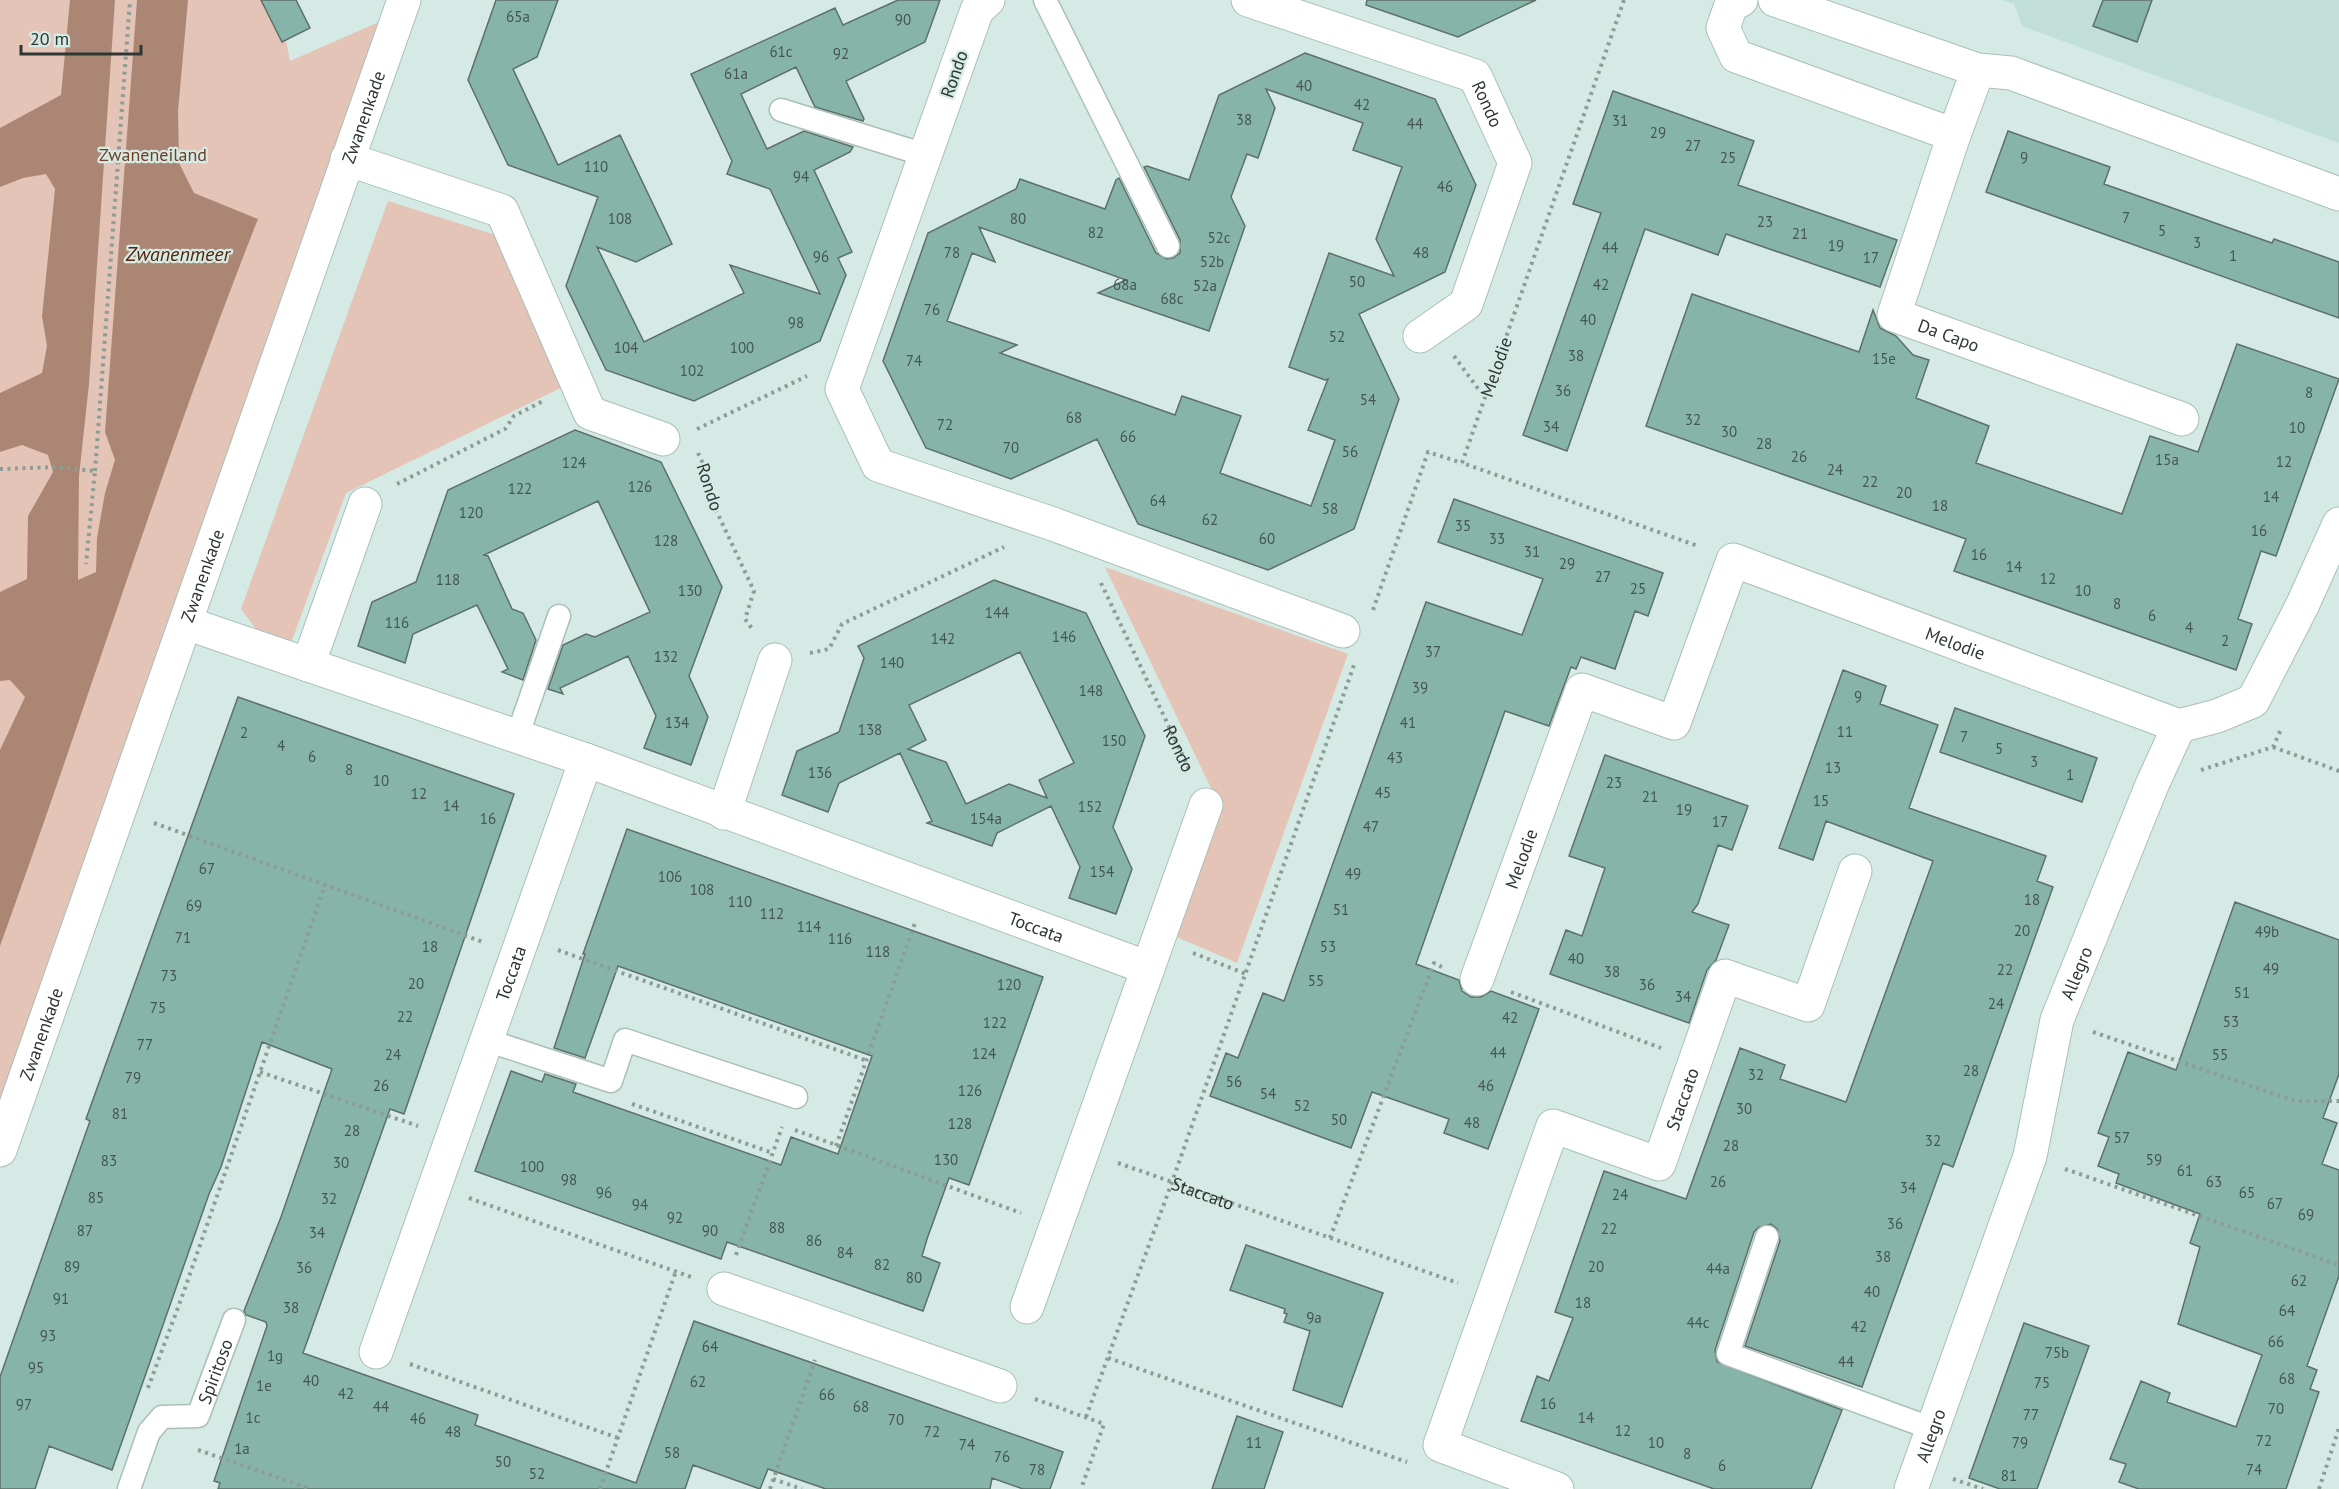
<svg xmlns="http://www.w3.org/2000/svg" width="2339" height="1489" viewBox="0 0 2339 1489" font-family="'PT Sans',sans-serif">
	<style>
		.built { fill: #c1dfd6 }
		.green { fill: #e3c4b6 }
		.water { fill: #ab8675 }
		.building { fill: #87b4a8; stroke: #5d706a; stroke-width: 1.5; fill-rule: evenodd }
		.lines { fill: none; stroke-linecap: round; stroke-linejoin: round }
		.lane-casing { stroke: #aabfb9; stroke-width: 25 }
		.street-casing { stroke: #aabfb9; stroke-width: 35 }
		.path { stroke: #8c9c97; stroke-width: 4; stroke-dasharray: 3 4.5; stroke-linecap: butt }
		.lane { stroke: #fff; stroke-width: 22 }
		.street { stroke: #fff; stroke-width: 33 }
		.labels { text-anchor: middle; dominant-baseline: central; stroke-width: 4.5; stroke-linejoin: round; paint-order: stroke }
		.number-label { font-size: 15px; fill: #445651 }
		.street-label { font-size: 18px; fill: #2e3734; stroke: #d5eae4 }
		.park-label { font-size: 18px; fill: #713d24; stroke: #d5eae4 }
		.water-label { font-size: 20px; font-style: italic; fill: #542309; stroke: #d5eae4 }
	</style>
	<rect width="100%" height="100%" fill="#d5eae4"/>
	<path class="built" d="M2002,0H2339V143L2022,26L2014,4Z"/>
	<path class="green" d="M0,0H278L290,61L379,22L0,1118Z
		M388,201L502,237L571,383L346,493L291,643L258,632L241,609Z
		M1105,567L1348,654L1237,963L1172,935L1222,811Z"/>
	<path class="water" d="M70,0H115L89,384L79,476L78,580L96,572L97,538L105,493L115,460L105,432L137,0H188L178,111L179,163L194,193L258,219C163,458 88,704 0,946V750L25,697L10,680L0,681V592L27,579L28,516L53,472L48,455L22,445L0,452V393L42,373L47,346L42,316L55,189L46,174L23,178L0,187V128L61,95Z"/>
	<path class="building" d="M261,0H296L310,28L282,42Z
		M496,0H558L537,57L513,69L558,165L620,135L672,244L636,262L597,247L644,342L744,293L730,265L820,294L770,189L727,174L732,161L691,74L835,8L843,25L898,0H940L925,42L846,81L864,119L863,121L815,107L796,67L741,94L767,149L804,131L853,147L850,152L814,170L852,252L838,258L846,275L820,341L694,401L606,370L566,286L598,197L508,165L468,80Z
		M1367,0H1536L1458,37L1366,5Z
		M2103,0H2152L2137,42L2093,26Z
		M1305,53L1435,99L1476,185L1445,272L1359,314L1399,399L1354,529L1268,570L1138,524L1097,439L1011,479L926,448L883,361L928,233L1016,189L1020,179L1105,209L1116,180L1119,178L1156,253L1167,259L1173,258L1180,253V240L1144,167L1147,166L1189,180L1219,95ZM1266,89L1363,123L1353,150L1402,167L1376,239L1394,276L1329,253L1289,367L1325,380L1328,379L1308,430L1335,440L1311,506L1220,473L1241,416L1182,396L1175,415L1000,353L1017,345L947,321L972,253L995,262L979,227L1126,280L1098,293L1209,331L1245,226L1231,197L1247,154L1258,158L1275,108Z
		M1613,91L1754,141L1738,185L1897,240L1880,287L1726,234L1718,255L1645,229L1567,451L1523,435L1601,213L1573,204Z
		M2008,131L2110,167L2104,184L2272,243L2274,239L2339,262V318L1986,192Z
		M1692,294L1859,352L1873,310L1880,328L1896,336L1913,355L1929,360L1916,398L1989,426L1976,463L2122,514L2150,436L2198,452L2237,344L2339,379L2276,556L2261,551L2238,619L2252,624L2236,670L1954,571L1966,539L1646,426Z
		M575,430L661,462L722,587L689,676L708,717L691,765L644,748L656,716L628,656L560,688L563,694L548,689L563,645L586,634L595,637L650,612L598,501L484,555L488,556L512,609L523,613L536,640L523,680L502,672L508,669L477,605L413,634L405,663L358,646L372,602L416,582L448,490Z
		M1454,499L1663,573L1648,616L1635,611L1615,669L1581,657L1576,669L1571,667L1549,726L1505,711L1416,964L1459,980L1462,991L1471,997H1481L1491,991L1539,1009L1488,1149L1444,1133L1449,1119L1372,1092L1351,1148L1210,1096L1226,1053L1238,1058L1263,993L1284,1001L1426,602L1522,635L1543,579L1438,542Z
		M994,580L1086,613L1145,736L1113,827L1132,869L1116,914L1069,898L1080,867L1051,806L997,833L992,846L927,823L932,821L900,753L839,783L828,812L782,795L797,751L839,732L864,658L858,646ZM1020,652L1074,763L1039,780L1047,798L1009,784L966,804L946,762L908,749L926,740L909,705Z
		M1843,670L1886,686L1880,704L1938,725L1909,808L2046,856L2037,881L2053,887L1953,1167L1943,1163L1862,1387L1745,1346L1780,1241L1777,1229L1771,1224L1759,1227L1754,1232L1715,1350L1717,1362L1842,1410L1811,1489H1714L1521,1421L1537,1376L1549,1381L1573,1318L1555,1312L1604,1171L1686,1199L1740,1048L1785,1065L1780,1079L1846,1102L1933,861L1826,821L1813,860L1779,848Z
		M238,697L514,794L404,1114L390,1109L303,1353L478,1415L475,1425L636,1483L694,1321L1063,1452L1050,1489H1023L992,1478L990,1489H826L768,1469L760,1489L693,1465L685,1489H218L220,1483L214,1481L267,1326L266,1322L246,1315L244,1311L281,1217L332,1069L262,1042L221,1167L209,1194L112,1470L49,1446L35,1489H0V1377L90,1121L86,1119Z
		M1955,708L2097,758L2082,802L1940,752Z
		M1605,755L1748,806L1732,850L1718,845L1698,904L1692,912L1729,925L1716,960L1707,970L1689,1023L1550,974L1566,930L1582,936L1605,868L1569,856Z
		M627,829L1043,977L969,1185L949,1178L927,1239L922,1256L940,1263L923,1311L727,1242L721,1259L475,1171L511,1071L542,1082L545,1074L576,1084L573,1092L781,1165L791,1137L838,1154L872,1056L618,966L585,1058L554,1048L585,954H583Z
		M2235,902L2339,940V1074L2323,1118L2337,1123L2322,1164L2339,1170V1276L2307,1366L2317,1370L2310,1389L2319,1392L2286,1489H2139L2119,1482L2126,1464L2110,1459L2141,1381L2170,1393L2167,1402L2236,1427L2262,1355L2178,1324L2200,1247L2190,1243L2200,1214L2116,1183L2119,1174L2098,1166L2109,1137L2098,1133L2128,1052L2176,1070Z
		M1246,1245L1383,1293L1342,1407L1293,1390L1310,1331L1284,1322L1287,1314L1284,1313L1285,1309L1230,1290Z
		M2024,1323L2089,1346L2037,1489H2000L1969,1478Z
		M1237,1416L1283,1432L1264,1489H1212Z"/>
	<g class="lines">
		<defs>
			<g id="lane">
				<path d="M1045,0L1168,246"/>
				<path d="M781,110L925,155"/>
				<path d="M517,737L559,616"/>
				<path d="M486,1040L611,1081L625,1040L796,1097"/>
				<path d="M1767,1237L1728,1354L1933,1429"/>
				<path id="s3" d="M129,1489L149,1432L162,1417L198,1416L234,1320"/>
			</g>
			<g id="street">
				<path d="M988,0L977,10L842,389L878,465L1053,524L1343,631"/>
				<path id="s4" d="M1248,0L1475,76L1515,163L1466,304L1420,336"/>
				<path d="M1741,0L1731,5L1723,28L1736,56L1954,135L1978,70"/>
				<path d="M1775,0L1978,70L2011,73L2339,194"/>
				<path id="s5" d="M1954,135L1894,315L2182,419"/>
				<path d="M347,159L502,211L590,413L663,439"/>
				<path id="s6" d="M186,623L586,760L1148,968L1027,1307"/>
				<path d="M308,665L365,504"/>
				<path d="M724,813L775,660"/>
				<path d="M1148,968L1206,805"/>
				<path id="s7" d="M1477,979L1582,690L1674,723L1733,560L2179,726"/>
				<path id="s8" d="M0,1150L404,0"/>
				<path d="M724,1289L1000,1386"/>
				<path id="s9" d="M376,1352L586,760"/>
				<path id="s10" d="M1557,1489L1440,1445L1553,1126L1659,1164L1725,976L1808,1005L1855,871"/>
				<path id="s11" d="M1911,1489L2030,1156L2057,1020L2152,785L2179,726L2217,716L2253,701L2302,606L2339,524"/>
			</g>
		</defs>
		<use href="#lane" class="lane-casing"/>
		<use href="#street" class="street-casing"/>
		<g class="path">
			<path d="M1624,0L1462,463L1698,546"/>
			<path d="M1454,356L1485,398"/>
			<path d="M697,429L807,376"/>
			<path d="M698,453L707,472L708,493L754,591L745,619L753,630"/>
			<path d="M0,469L56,467L95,471L86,564"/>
			<path d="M95,471L130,0"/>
			<path d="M397,484L505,429L514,416L545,400"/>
			<path id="s1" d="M1101,583L1190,771"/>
			<path d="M1373,610L1428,452L1462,463"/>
			<path d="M810,653L829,649L842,624L1004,547"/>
			<path d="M2273,747L2339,771"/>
			<path d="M2201,770L2273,747L2282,727"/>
			<path d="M154,823L483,942"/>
			<path d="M558,950L865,1060"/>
			<path d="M1193,953L1246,974"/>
			<path d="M1511,992L1661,1048"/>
			<path d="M2093,1032L2295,1101H2339"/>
			<path d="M260,1072L418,1126"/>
			<path d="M632,1104L773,1153"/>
			<path d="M795,1130L1021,1213"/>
			<path d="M836,1146L916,920"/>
			<path id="s2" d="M1118,1163L1458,1283"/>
			<path d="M2065,1169L2339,1265"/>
			<path d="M469,1198L691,1277"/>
			<path d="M1330,1238L1434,963L1442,967"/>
			<path d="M736,1255L782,1127"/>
			<path d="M1108,1358L1407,1462"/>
			<path d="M410,1364L618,1438"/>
			<path d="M148,1388L183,1294L325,885"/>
			<path d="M1035,1399L1104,1424L1081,1489"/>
			<path d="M1086,1417L1172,1182L1354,665"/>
			<path d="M198,1450L311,1489"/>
			<path d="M773,1479L802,1489"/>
			<path d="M1953,1479L1983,1489"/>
			<path d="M600,1489L676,1271"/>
			<path d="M770,1489L815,1360"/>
			<path d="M2319,1489L2339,1428"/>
		</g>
		<use href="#lane" class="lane"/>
		<use href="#street" class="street"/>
	</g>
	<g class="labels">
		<g class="number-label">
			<text x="518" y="16">65a</text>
			<text x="903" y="19">90</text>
			<text x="781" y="51">61c</text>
			<text x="841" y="53">92</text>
			<text x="736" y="73">61a</text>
			<text x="1304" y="85">40</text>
			<text x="1362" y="104">42</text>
			<text x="1244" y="119">38</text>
			<text x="1620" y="120">31</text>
			<text x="1415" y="123">44</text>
			<text x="1658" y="132">29</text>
			<text x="1693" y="145">27</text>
			<text x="1728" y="157">25</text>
			<text x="2024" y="157">9</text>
			<text x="596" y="166">110</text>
			<text x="801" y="176">94</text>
			<text x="1445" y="186">46</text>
			<text x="2126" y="217">7</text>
			<text x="620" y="218">108</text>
			<text x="1018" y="218">80</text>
			<text x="1765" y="221">23</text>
			<text x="2162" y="230">5</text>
			<text x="1096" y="232">82</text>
			<text x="1800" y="233">21</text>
			<text x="1219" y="237">52c</text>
			<text x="2197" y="242">3</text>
			<text x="1836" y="245">19</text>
			<text x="1610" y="247">44</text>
			<text x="952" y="252">78</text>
			<text x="1421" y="252">48</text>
			<text x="2233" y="255">1</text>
			<text x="821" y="256">96</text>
			<text x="1871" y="257">17</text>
			<text x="1212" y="261">52b</text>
			<text x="1357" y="281">50</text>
			<text x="1125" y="284">68a</text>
			<text x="1601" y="284">42</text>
			<text x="1205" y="285">52a</text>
			<text x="1172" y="298">68c</text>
			<text x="932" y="309">76</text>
			<text x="1588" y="319">40</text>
			<text x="796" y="322">98</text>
			<text x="1337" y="336">52</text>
			<text x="626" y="347">104</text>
			<text x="742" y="347">100</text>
			<text x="1576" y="355">38</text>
			<text x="1884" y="358">15e</text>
			<text x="914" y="360">74</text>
			<text x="692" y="370">102</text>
			<text x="1563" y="390">36</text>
			<text x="2309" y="392">8</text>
			<text x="1368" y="399">54</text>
			<text x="1074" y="417">68</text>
			<text x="1693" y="419">32</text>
			<text x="945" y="424">72</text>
			<text x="1551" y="426">34</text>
			<text x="2297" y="427">10</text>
			<text x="1729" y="431">30</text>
			<text x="1128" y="436">66</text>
			<text x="1764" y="443">28</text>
			<text x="1011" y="447">70</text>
			<text x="1350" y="451">56</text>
			<text x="1799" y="456">26</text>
			<text x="2167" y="459">15a</text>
			<text x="2284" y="461">12</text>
			<text x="574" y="462">124</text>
			<text x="1835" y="469">24</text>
			<text x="1870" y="481">22</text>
			<text x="640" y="486">126</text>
			<text x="520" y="488">122</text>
			<text x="1904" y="492">20</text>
			<text x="2271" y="496">14</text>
			<text x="1158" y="500">64</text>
			<text x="1940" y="505">18</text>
			<text x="1330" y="508">58</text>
			<text x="471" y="512">120</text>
			<text x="1210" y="519">62</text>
			<text x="1463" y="525">35</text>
			<text x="2259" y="530">16</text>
			<text x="1267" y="538">60</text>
			<text x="1497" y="538">33</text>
			<text x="666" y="540">128</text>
			<text x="1532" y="551">31</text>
			<text x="1979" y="554">16</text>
			<text x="1567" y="563">29</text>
			<text x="2014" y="566">14</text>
			<text x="1603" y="576">27</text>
			<text x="2048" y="578">12</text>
			<text x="448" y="579">118</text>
			<text x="1638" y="588">25</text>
			<text x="690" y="590">130</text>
			<text x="2083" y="590">10</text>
			<text x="2117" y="603">8</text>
			<text x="997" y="612">144</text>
			<text x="2152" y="615">6</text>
			<text x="397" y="622">116</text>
			<text x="2189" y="627">4</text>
			<text x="1064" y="636">146</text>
			<text x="943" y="638">142</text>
			<text x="2225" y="640">2</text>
			<text x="1433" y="651">37</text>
			<text x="666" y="656">132</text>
			<text x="892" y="662">140</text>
			<text x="1420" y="687">39</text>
			<text x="1091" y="690">148</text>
			<text x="1858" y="696">9</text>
			<text x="677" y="722">134</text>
			<text x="1408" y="722">41</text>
			<text x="870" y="729">138</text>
			<text x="1845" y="731">11</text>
			<text x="244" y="732">2</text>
			<text x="1964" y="736">7</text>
			<text x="1114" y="740">150</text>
			<text x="281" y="745">4</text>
			<text x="1999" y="748">5</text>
			<text x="312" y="756">6</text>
			<text x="1395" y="757">43</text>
			<text x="2034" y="761">3</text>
			<text x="1833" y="767">13</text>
			<text x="349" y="769">8</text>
			<text x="820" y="772">136</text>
			<text x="2070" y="774">1</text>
			<text x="381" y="780">10</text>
			<text x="1614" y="782">23</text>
			<text x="1383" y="792">45</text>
			<text x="419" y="793">12</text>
			<text x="1650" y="796">21</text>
			<text x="1821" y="800">15</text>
			<text x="451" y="805">14</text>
			<text x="1090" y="806">152</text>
			<text x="1684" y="809">19</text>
			<text x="488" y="818">16</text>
			<text x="986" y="818">154a</text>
			<text x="1720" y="821">17</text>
			<text x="1371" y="826">47</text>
			<text x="207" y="868">67</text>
			<text x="1102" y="871">154</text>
			<text x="1353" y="873">49</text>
			<text x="670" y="876">106</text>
			<text x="702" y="889">108</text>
			<text x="2032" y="899">18</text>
			<text x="740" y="901">110</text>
			<text x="194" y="905">69</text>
			<text x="1341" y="909">51</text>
			<text x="772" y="913">112</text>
			<text x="809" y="926">114</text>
			<text x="2022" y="930">20</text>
			<text x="2267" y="931">49b</text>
			<text x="183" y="937">71</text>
			<text x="840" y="938">116</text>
			<text x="430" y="946">18</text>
			<text x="1328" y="946">53</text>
			<text x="878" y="951">118</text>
			<text x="1576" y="958">40</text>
			<text x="2271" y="968">49</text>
			<text x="2005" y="969">22</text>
			<text x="1612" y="971">38</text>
			<text x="169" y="975">73</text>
			<text x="1316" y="980">55</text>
			<text x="416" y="983">20</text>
			<text x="1009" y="984">120</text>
			<text x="1647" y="984">36</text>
			<text x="2242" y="992">51</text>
			<text x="1683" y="996">34</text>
			<text x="1996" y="1003">24</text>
			<text x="158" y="1007">75</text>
			<text x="405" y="1016">22</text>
			<text x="1510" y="1017">42</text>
			<text x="2231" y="1021">53</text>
			<text x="995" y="1022">122</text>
			<text x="145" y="1044">77</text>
			<text x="1498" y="1052">44</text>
			<text x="984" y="1053">124</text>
			<text x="393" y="1054">24</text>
			<text x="2220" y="1054">55</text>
			<text x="1971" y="1070">28</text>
			<text x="1756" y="1074">32</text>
			<text x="133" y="1077">79</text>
			<text x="1234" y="1081">56</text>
			<text x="381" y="1085">26</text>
			<text x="1486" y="1085">46</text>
			<text x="970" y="1090">126</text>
			<text x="1268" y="1093">54</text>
			<text x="1302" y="1105">52</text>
			<text x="1744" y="1108">30</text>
			<text x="120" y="1113">81</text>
			<text x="1339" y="1119">50</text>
			<text x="1472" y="1122">48</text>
			<text x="960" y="1123">128</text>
			<text x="352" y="1130">28</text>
			<text x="2122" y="1137">57</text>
			<text x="1933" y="1140">32</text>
			<text x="1731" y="1145">28</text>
			<text x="946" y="1159">130</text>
			<text x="2154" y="1159">59</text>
			<text x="109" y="1160">83</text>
			<text x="341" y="1162">30</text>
			<text x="532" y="1166">100</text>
			<text x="2185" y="1170">61</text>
			<text x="569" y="1179">98</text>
			<text x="1718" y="1181">26</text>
			<text x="2214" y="1181">63</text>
			<text x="1908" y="1187">34</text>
			<text x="604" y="1192">96</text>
			<text x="2247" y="1192">65</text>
			<text x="1620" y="1194">24</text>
			<text x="96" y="1197">85</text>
			<text x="329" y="1198">32</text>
			<text x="2275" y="1203">67</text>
			<text x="640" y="1204">94</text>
			<text x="2306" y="1214">69</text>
			<text x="675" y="1217">92</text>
			<text x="1895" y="1223">36</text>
			<text x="777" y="1227">88</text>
			<text x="1609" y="1228">22</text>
			<text x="85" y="1230">87</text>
			<text x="710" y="1230">90</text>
			<text x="317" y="1232">34</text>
			<text x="814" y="1240">86</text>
			<text x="845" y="1252">84</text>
			<text x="1883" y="1256">38</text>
			<text x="882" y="1264">82</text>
			<text x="72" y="1266">89</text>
			<text x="1596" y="1266">20</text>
			<text x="304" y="1267">36</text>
			<text x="1718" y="1268">44a</text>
			<text x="914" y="1277">80</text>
			<text x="2299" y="1280">62</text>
			<text x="1872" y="1291">40</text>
			<text x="61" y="1298">91</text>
			<text x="1583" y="1302">18</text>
			<text x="291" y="1307">38</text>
			<text x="2287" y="1310">64</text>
			<text x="1314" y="1317">9a</text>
			<text x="1698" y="1322">44c</text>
			<text x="1859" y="1326">42</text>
			<text x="48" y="1335">93</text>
			<text x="2276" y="1341">66</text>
			<text x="710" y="1346">64</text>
			<text x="2057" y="1352">75b</text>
			<text x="275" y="1355">1g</text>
			<text x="1846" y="1361">44</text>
			<text x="36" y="1367">95</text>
			<text x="2287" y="1378">68</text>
			<text x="311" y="1380">40</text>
			<text x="698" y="1381">62</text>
			<text x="2042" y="1382">75</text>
			<text x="264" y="1385">1e</text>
			<text x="346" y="1393">42</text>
			<text x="827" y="1394">66</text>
			<text x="1548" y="1403">16</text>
			<text x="24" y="1404">97</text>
			<text x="381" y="1406">44</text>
			<text x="861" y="1406">68</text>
			<text x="2276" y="1408">70</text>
			<text x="2031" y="1414">77</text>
			<text x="253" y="1417">1c</text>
			<text x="1586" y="1417">14</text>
			<text x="418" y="1418">46</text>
			<text x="896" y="1419">70</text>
			<text x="1623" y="1430">12</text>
			<text x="453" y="1431">48</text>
			<text x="932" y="1431">72</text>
			<text x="2264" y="1440">72</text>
			<text x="1254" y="1442">11</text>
			<text x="1656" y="1442">10</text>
			<text x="2020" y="1442">79</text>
			<text x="967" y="1444">74</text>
			<text x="242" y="1448">1a</text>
			<text x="672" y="1452">58</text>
			<text x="1687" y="1453">8</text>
			<text x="1002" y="1456">76</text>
			<text x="503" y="1461">50</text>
			<text x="1722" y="1465">6</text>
			<text x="1037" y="1469">78</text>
			<text x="2254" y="1469">74</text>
			<text x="537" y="1473">52</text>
			<text x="2009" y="1475">81</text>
		</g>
		<g class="street-label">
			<text transform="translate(954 74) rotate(-71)">Rondo</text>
			<text stroke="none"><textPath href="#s4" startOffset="270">Rondo</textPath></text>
			<text stroke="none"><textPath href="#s8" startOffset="1095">Zwanenkade</textPath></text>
			<text stroke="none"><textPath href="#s5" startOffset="248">Da Capo</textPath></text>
			<text transform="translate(1496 367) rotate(-71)">Melodie</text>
			<text transform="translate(710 487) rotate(72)">Rondo</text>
			<text stroke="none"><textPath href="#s8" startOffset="609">Zwanenkade</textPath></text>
			<text stroke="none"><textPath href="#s7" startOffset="816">Melodie</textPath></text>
			<text stroke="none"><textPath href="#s1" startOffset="183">Rondo</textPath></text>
			<text stroke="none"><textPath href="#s7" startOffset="128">Melodie</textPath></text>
			<text stroke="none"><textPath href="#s6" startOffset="903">Toccata</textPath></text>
			<text stroke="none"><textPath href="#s9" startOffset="402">Toccata</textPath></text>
			<text stroke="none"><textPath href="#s11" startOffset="543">Allegro</textPath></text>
			<text stroke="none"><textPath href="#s8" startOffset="123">Zwanenkade</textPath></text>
			<text stroke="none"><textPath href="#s10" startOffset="645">Staccato</textPath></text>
			<text stroke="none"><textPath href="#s2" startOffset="90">Staccato</textPath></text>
			<text stroke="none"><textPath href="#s3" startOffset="164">Spiritoso</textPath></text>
			<text stroke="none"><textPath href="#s11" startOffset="57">Allegro</textPath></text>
		</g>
		<g class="park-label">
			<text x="153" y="154">Zwaneneiland</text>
		</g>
		<g class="water-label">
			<text x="178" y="254">Zwanenmeer</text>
		</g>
	</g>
	<path d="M21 45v9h120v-9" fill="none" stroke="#2e3734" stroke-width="3"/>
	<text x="30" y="45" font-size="18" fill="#2e3734" stroke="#d5eae4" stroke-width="4.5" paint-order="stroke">20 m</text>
</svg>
